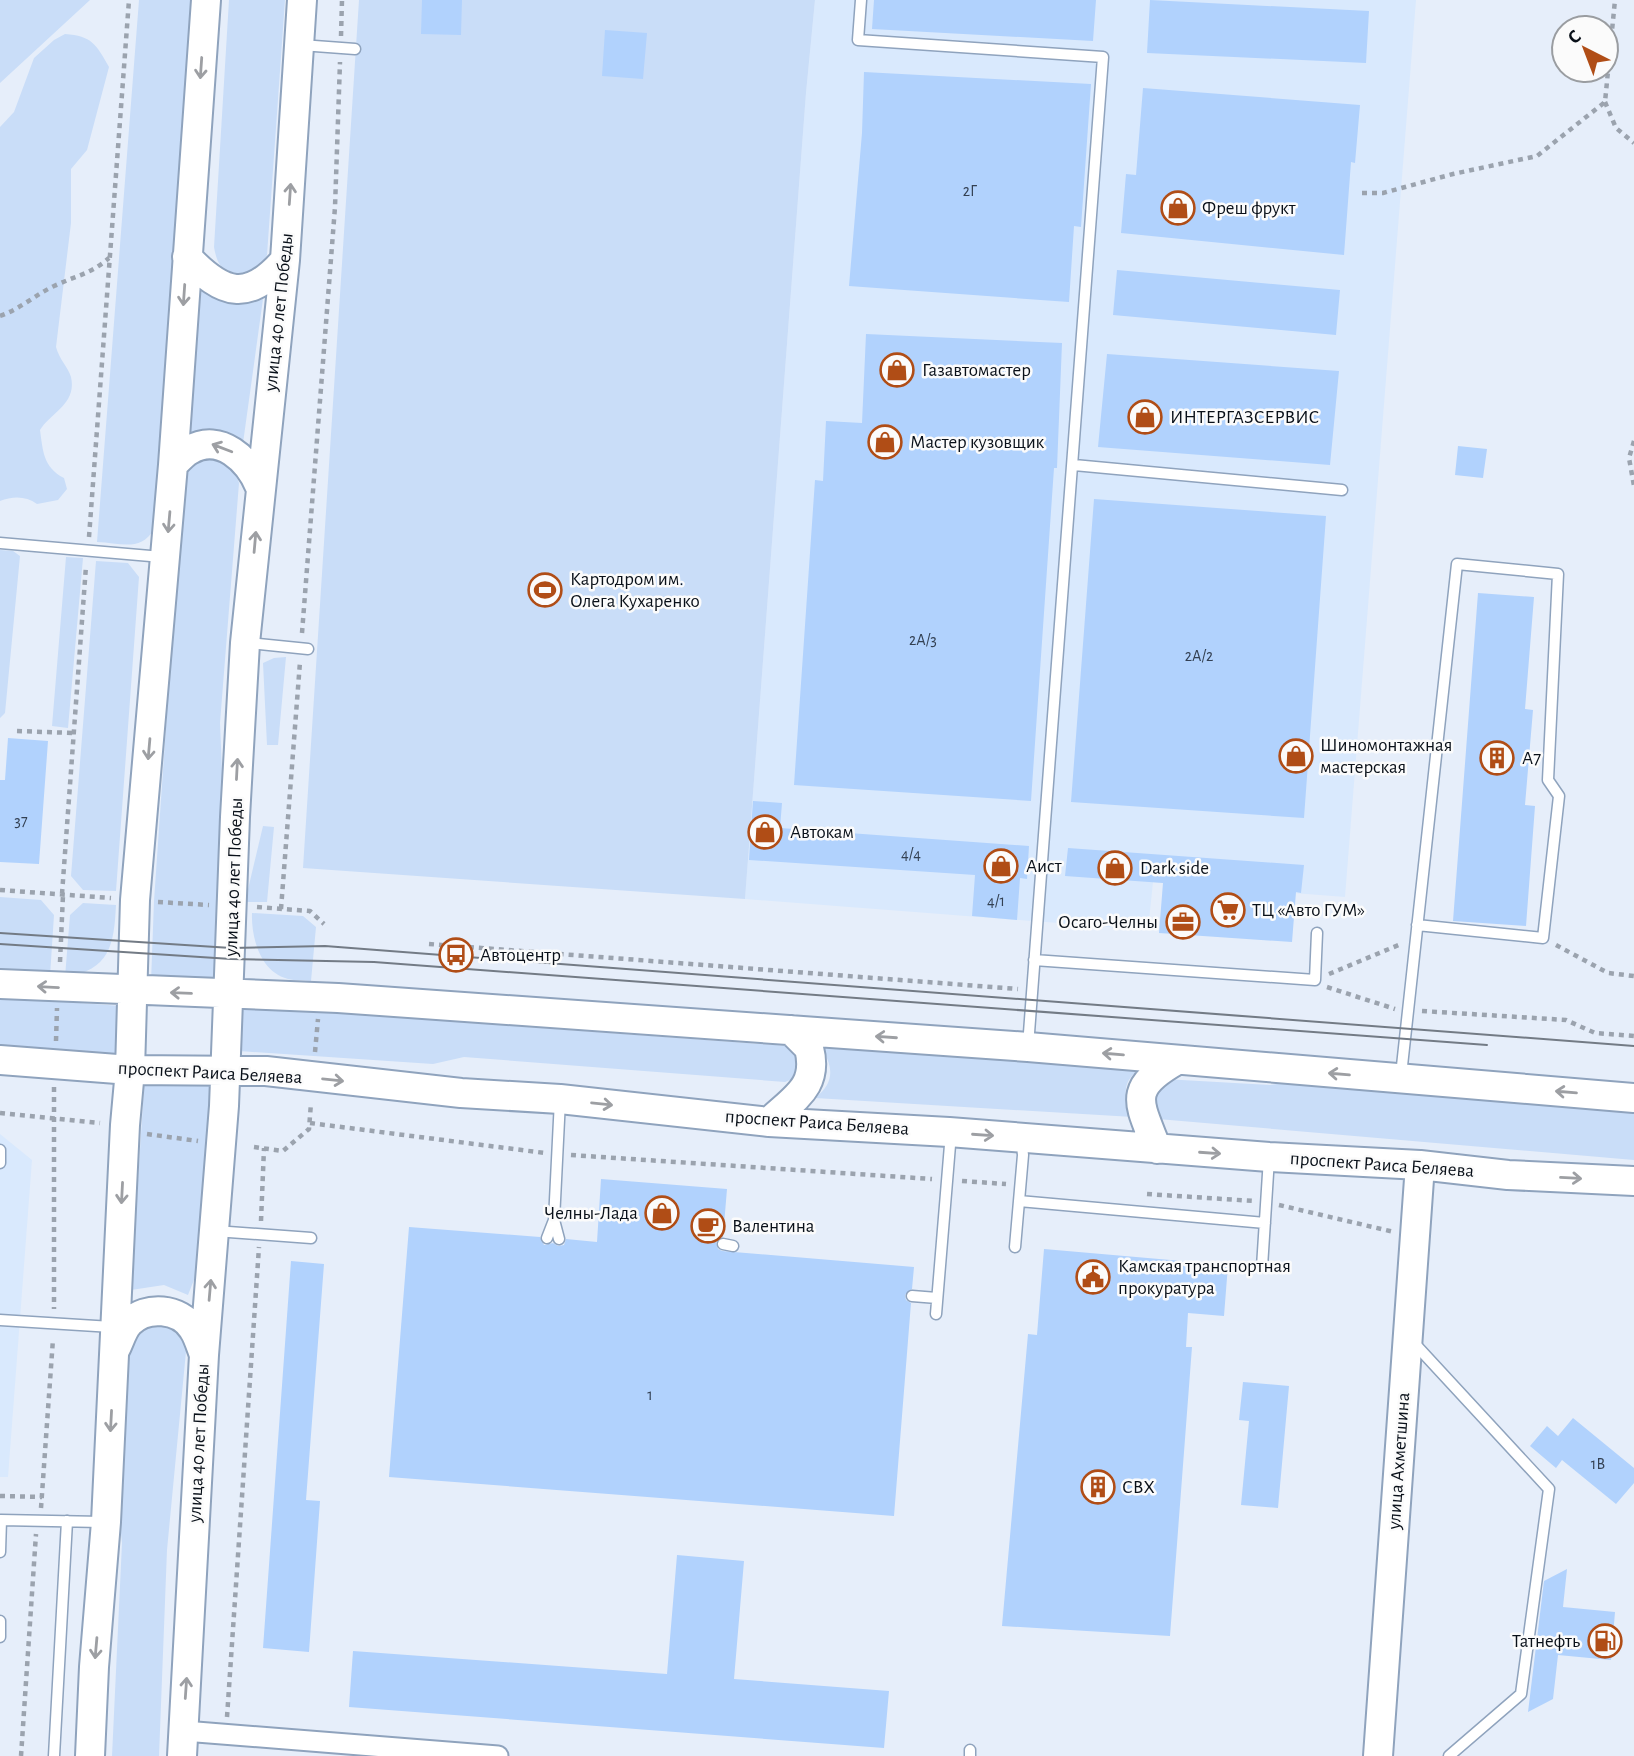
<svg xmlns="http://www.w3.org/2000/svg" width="1634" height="1756" viewBox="0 0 1634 1756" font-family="'Alegreya Sans',sans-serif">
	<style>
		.built { fill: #d9e9fd }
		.green { fill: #c9ddf8 }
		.building { fill: #b1d2fd }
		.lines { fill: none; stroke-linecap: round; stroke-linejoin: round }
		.lane-casing { stroke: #8fa3bd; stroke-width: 13 }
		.street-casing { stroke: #8fa3bd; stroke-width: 23 }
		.secondary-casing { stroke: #8fa3bd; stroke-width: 32 }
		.path { stroke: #9ba3ae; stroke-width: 4.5; stroke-dasharray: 5 5; stroke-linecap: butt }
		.lane { stroke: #fff; stroke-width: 10 }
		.street { stroke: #fff; stroke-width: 19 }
		.secondary { stroke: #fff; stroke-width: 28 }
		.tram { stroke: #737b85; stroke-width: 2 }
		.oneway { stroke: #9d9fa3 }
		.labels { text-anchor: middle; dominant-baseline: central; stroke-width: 5; stroke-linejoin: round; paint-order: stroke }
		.number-label { font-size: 16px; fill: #334052 }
		.poi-label { font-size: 19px; fill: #091019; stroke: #fbfbfb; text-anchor: start }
		.street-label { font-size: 19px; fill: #091019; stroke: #fbfbfb }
	</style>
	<rect width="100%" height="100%" fill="#e6eefa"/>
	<path class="built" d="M815,0H1416L1345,897L1153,882L1148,930L745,899L806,93Z
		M0,1134L32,1160L8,1477H0Z"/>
	<path class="green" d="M0,0H90L0,83Z
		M139,0H193L154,529C141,552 121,543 97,542Z
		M229,0H285L267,255L261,266L242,277C223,273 217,265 214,247Z
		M359,0H815L806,93L745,899L303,868Z
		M65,34C92,36 96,44 109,67L87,150L71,169V223L56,347C59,359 68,367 71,377C77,404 51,412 40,430C43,451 43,467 64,478L67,489L58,500L37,504C26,496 13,496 0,501V127L14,112L34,58L54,40Z
		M201,291C222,301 240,305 263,299L243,443L187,439Z
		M210,458C225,459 235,469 239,483L220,723L224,819L213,985L151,982L154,901L183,480C189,467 195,462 210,458Z
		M0,550L13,551L20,556L5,713L0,718Z
		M66,557L83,558L68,728L52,726Z
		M96,561L128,563L139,577L116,891L83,890L71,876Z
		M286,657L278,745H267L263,663L274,658Z
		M263,826L274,827L267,902H245Z
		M0,897L41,900L54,915L50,976L0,972Z
		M83,903L116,905C114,945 110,970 65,977L70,915Z
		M252,913L303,916L316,927L311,981C304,980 295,981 288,979C260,972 251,937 252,913Z
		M0,997L121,1006L118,1055L0,1046Z
		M243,1006L789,1046L801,1061L795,1078L785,1082L464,1057L433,1064L239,1051Z
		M820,1045L1143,1066C1121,1082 1123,1093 1133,1117L815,1098C836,1082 833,1066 820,1045Z
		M145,1072L214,1077L201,1262L188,1295L164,1285L131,1290Z
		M1164,1079L1270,1085L1311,1079L1634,1110V1160L1158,1119L1151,1090Z
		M159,1325C172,1327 179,1330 187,1341L167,1550L159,1756H112L122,1543L117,1500L124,1352C133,1335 140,1329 159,1325Z"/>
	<path class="building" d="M422,0H462L461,35L421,34Z
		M874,0H1096L1093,41L872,29Z
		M1150,0L1369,11L1366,63L1147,53Z
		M605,30L647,33L643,79L602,76Z
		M864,72L1091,84L1081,227L1074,226L1069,302L849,286L862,133Z
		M1143,88L1360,105L1355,163L1351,162L1344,255L1121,233L1126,174L1136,175Z
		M1117,270L1340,290L1336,335L1113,315Z
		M866,334L1062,343L1057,468H1054L1031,801L794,785L815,480L823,481L826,421L862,423Z
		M1107,354L1339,371L1330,465L1098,447Z
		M1458,446L1487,449L1483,478L1455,475Z
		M1094,499L1326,516L1304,818L1071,802Z
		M1478,593L1534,597L1525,709L1533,710L1525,805L1535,806L1526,926L1453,921Z
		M8,738L48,741L39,864L0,862V780H5Z
		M753,801L782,803L780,828L1029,846L1027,879L1020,878L1017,920L972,916L975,875L749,860Z
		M1068,848L1304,865L1301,893L1296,892L1292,942L1159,933L1163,883L1065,876Z
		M601,1179L727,1189L723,1237L718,1239L716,1243L718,1249L722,1251L914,1267L912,1289L905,1295L906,1300L911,1303L894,1516L389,1477L409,1227L540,1237L544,1245L553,1243L558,1246L564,1245L566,1239L597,1242Z
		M1044,1249L1228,1265L1224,1316L1188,1313L1186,1347H1192L1170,1636L1002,1626L1028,1334L1037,1335Z
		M291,1261L324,1264L306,1500L320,1501L309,1652L263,1648Z
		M1243,1382L1289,1386L1278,1508L1241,1505L1249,1421L1239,1420Z
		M1573,1418L1634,1468V1483L1616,1504L1562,1460L1556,1468L1530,1446L1547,1426L1558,1436Z
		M677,1555L744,1561L734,1679L889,1691L884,1748L349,1707L353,1651L667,1674Z
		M1567,1569L1563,1607L1615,1612L1611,1660L1558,1655L1553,1699L1528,1712L1544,1581Z"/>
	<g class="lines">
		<defs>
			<path id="lane" d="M861,0L858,40L1103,57L1028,1046
				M301,45L355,49
				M1074,465L1342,490
				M0,543L162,557
				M249,643L308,649
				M1034,960L1315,980L1317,933
				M1401,1075L1457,564L1558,574L1548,780L1559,796L1543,938L1417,925
				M0,1150V1163
				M1019,1201L1265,1223
				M554,1220L559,1239
				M215,1231L311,1238
				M547,1238L554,1220L560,1100
				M723,1244L733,1246
				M1015,1247L1023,1155L1021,1138
				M1262,1267L1269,1158
				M912,1296L937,1298
				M936,1314L950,1145L949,1133
				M0,1320L112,1327
				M1414,1343L1549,1489L1521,1694L1449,1756
				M0,1552L1,1520L102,1522
				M0,1621V1637
				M54,1756L67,1521
				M970,1756V1750"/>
			<path id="street" d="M184,1731L498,1756"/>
			<path id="secondary" d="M187,257C223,295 248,303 285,260
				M173,465C178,460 184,453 190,450C220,432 249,460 260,487
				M0,984L338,998L1028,1047L1634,1098
				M0,1060L130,1070L266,1071L461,1093L560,1099L769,1122L949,1132L1269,1157L1420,1165L1508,1175L1634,1181
				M769,1122C794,1098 819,1087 809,1048L791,1030
				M1157,1149C1139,1102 1126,1089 1177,1060
				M116,1348C120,1340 123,1329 129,1323C146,1305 180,1308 193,1329C198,1336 201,1347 204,1355
				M90,1756L94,1667L106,1522L125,1125L130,1070L135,900L173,465L206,0
				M182,1756L204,1355L224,1106L235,817L245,643L285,260L302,0
				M1378,1756L1420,1165"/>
		</defs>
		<use href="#lane" class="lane-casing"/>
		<use href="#street" class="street-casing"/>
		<use href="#secondary" class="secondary-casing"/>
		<path class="path" d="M341,36L342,0
			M1605,102L1616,128L1634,143
			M1362,193H1383L1453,174L1537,156L1605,102L1615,0
			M0,316C20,309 35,295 54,286C75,276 91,274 109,258
			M1634,441L1629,458L1634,486
			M89,537L129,0
			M302,633L335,207L340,62
			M17,731L74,733
			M0,890L111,898
			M62,894L86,566
			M158,902L209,905
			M257,907L310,911L324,924
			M281,909L300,662
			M429,944L1018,989
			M1556,945L1608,973L1634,976
			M60,962L63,895
			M1329,974L1401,944
			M1327,987L1395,1009
			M1422,1011L1566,1020L1595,1033L1634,1036
			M56,1041L57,1008
			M315,1052L318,1019
			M54,1087V1309
			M0,1113L100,1123
			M310,1123L545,1153
			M147,1134L198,1141
			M254,1147L283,1151L309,1129L311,1103
			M571,1155L932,1179
			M962,1181L1006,1184
			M1147,1194L1254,1201
			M1279,1205L1394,1232
			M261,1221L264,1148
			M0,1496L42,1497
			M41,1508L53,1339
			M227,1717L259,1247
			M21,1756L36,1534"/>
		<use href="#lane" class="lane"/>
		<use href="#street" class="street"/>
		<use href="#secondary" class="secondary"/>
		<path class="tram" d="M0,933L231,948L325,946L1634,1046
			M0,944L231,959L374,962L1487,1045"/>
	</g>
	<defs><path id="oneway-shaft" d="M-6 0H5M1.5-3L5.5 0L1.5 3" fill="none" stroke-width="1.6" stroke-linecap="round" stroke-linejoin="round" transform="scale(1.75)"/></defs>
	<g class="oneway">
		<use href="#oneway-shaft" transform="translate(201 68) rotate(94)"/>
		<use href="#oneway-shaft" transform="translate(290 194) rotate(-86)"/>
		<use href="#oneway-shaft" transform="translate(184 295) rotate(94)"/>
		<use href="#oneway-shaft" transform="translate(222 448) rotate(-159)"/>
		<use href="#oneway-shaft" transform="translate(169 522) rotate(95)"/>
		<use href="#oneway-shaft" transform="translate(255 542) rotate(-85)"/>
		<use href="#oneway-shaft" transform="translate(149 749) rotate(95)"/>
		<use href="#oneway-shaft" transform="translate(237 769) rotate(-87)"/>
		<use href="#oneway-shaft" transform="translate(48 987) rotate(-177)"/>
		<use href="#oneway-shaft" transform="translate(181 993) rotate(-178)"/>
		<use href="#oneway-shaft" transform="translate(886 1037) rotate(-176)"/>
		<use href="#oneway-shaft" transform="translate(1113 1054) rotate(-175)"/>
		<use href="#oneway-shaft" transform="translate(1339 1074) rotate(-175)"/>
		<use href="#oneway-shaft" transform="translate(333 1080) rotate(6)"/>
		<use href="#oneway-shaft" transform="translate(1566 1092) rotate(-175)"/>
		<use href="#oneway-shaft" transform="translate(602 1104) rotate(6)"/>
		<use href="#oneway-shaft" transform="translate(983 1135) rotate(4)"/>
		<use href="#oneway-shaft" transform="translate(1210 1153) rotate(4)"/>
		<use href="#oneway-shaft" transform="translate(1571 1178) rotate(3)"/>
		<use href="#oneway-shaft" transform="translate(122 1193) rotate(93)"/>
		<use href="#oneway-shaft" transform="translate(210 1290) rotate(-85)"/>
		<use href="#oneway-shaft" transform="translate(111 1421) rotate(93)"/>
		<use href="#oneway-shaft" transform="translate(96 1648) rotate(95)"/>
		<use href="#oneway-shaft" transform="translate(186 1688) rotate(-86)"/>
	</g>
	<defs>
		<symbol id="shop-ring" viewBox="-11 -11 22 22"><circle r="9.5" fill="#fbfbfb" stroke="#b04d16" stroke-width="1.5"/><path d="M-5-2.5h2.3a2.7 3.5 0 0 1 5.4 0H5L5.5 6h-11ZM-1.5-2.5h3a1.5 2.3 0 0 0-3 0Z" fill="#b04d16"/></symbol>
		<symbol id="stadium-ring" viewBox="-11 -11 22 22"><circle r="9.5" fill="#fbfbfb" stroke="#b04d16" stroke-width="1.5"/><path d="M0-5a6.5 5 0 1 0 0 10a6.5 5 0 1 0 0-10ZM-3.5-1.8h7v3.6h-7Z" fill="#b04d16"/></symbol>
		<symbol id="building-ring" viewBox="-11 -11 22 22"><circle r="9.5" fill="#fbfbfb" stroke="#b04d16" stroke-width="1.5"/><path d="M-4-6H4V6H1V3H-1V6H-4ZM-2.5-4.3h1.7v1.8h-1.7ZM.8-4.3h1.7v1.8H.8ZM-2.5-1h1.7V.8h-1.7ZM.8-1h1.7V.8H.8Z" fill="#b04d16"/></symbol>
		<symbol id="supermarket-ring" viewBox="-11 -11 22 22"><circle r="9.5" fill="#fbfbfb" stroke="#b04d16" stroke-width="1.5"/><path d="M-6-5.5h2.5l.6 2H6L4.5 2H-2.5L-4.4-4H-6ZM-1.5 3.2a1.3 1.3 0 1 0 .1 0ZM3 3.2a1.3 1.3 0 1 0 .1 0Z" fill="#b04d16"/></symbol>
		<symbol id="office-ring" viewBox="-11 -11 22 22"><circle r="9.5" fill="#fbfbfb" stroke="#b04d16" stroke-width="1.5"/><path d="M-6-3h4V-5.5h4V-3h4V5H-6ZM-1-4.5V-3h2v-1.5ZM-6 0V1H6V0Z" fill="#b04d16"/></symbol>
		<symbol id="bus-ring" viewBox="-11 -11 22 22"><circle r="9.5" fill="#fbfbfb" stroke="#b04d16" stroke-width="1.5"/><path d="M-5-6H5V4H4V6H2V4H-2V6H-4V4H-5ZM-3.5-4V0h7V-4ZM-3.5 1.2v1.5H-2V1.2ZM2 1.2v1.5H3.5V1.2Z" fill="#b04d16"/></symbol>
		<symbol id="cafe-ring" viewBox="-11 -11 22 22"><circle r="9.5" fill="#fbfbfb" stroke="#b04d16" stroke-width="1.5"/><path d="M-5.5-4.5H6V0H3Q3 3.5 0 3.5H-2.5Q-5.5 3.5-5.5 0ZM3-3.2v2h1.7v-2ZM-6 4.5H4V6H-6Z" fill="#b04d16"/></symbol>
		<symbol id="civic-ring" viewBox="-11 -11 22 22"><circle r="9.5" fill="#fbfbfb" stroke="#b04d16" stroke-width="1.5"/><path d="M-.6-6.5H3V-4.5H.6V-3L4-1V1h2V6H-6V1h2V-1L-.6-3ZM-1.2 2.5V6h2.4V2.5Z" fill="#b04d16"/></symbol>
		<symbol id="fuel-ring" viewBox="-11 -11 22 22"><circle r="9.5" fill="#fbfbfb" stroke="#b04d16" stroke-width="1.5"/><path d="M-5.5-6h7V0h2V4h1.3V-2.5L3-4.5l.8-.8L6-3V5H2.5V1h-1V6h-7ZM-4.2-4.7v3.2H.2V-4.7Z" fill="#b04d16"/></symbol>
	</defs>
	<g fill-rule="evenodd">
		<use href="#shop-ring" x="1159" y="189" width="38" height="38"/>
		<use href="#shop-ring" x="878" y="351" width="38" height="38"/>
		<use href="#shop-ring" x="1126" y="398" width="38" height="38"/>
		<use href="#shop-ring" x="866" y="423" width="38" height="38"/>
		<use href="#stadium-ring" x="526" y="571" width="38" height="38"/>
		<use href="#shop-ring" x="1277" y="737" width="38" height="38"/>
		<use href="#building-ring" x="1478" y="739" width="38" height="38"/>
		<use href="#shop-ring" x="746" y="813" width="38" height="38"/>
		<use href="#shop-ring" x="982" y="847" width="38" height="38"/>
		<use href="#shop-ring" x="1096" y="849" width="38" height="38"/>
		<use href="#supermarket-ring" x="1209" y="891" width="38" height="38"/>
		<use href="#office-ring" x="1164" y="903" width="38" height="38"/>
		<use href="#bus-ring" x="437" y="936" width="38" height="38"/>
		<use href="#shop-ring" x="643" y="1194" width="38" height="38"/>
		<use href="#cafe-ring" x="689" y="1207" width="38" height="38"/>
		<use href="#civic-ring" x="1074" y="1258" width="38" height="38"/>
		<use href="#building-ring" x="1079" y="1468" width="38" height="38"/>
		<use href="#fuel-ring" x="1586" y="1622" width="38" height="38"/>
	</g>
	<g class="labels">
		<g class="number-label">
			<text x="970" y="191">2Г</text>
			<text x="923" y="640">2А/3</text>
			<text x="1199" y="656">2А/2</text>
			<text x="21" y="821">37</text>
			<text x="911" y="854">4/4</text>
			<text x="996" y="901">4/1</text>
			<text x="650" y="1395">1</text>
			<text x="1598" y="1464">1В</text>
		</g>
		<g class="poi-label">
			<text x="1202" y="208">Фреш фрукт</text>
			<text x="922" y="370">Газавтомастер</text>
			<text x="1170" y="417">ИНТЕРГАЗСЕРВИС</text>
			<text x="910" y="442">Мастер кузовщик</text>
			<text x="570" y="579">Картодром им.<tspan x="570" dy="22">Олега Кухаренко</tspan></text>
			<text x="1320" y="745">Шиномонтажная<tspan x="1320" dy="22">мастерская</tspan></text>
			<text x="1522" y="758">А7</text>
			<text x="790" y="832">Автокам</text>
			<text x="1026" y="866">Аист</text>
			<text x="1140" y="868">Dark side</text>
			<text x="1252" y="910">ТЦ «Авто ГУМ»</text>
			<text x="1158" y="922" text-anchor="end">Осаго-Челны</text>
			<text x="480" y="955">Автоцентр</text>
			<text x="638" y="1213" text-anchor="end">Челны-Лада</text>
			<text x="732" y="1226">Валентина</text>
			<text x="1118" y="1266">Камская транспортная<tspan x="1118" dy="22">прокуратура</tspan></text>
			<text x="1122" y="1487">СВХ</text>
			<text x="1580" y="1641" text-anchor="end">Татнефть</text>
		</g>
		<g class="street-label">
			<text transform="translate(279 312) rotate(-84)">улица 40 лет Победы</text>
			<text transform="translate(234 877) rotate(-88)">улица 40 лет Победы</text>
			<text transform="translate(210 1073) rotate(3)">проспект Раиса Беляева</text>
			<text transform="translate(817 1123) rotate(4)">проспект Раиса Беляева</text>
			<text transform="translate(1382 1165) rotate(4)">проспект Раиса Беляева</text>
			<text transform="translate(199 1443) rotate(-87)">улица 40 лет Победы</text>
			<text transform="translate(1399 1461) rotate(-86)">улица Ахметшина</text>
		</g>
	</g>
	<g transform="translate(1585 49) rotate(318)"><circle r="33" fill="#fbfbfb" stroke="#9a9da1" stroke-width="2"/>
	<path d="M0-5L12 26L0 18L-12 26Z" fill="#b04d16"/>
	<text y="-10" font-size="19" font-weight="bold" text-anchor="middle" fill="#091019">С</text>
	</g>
</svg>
